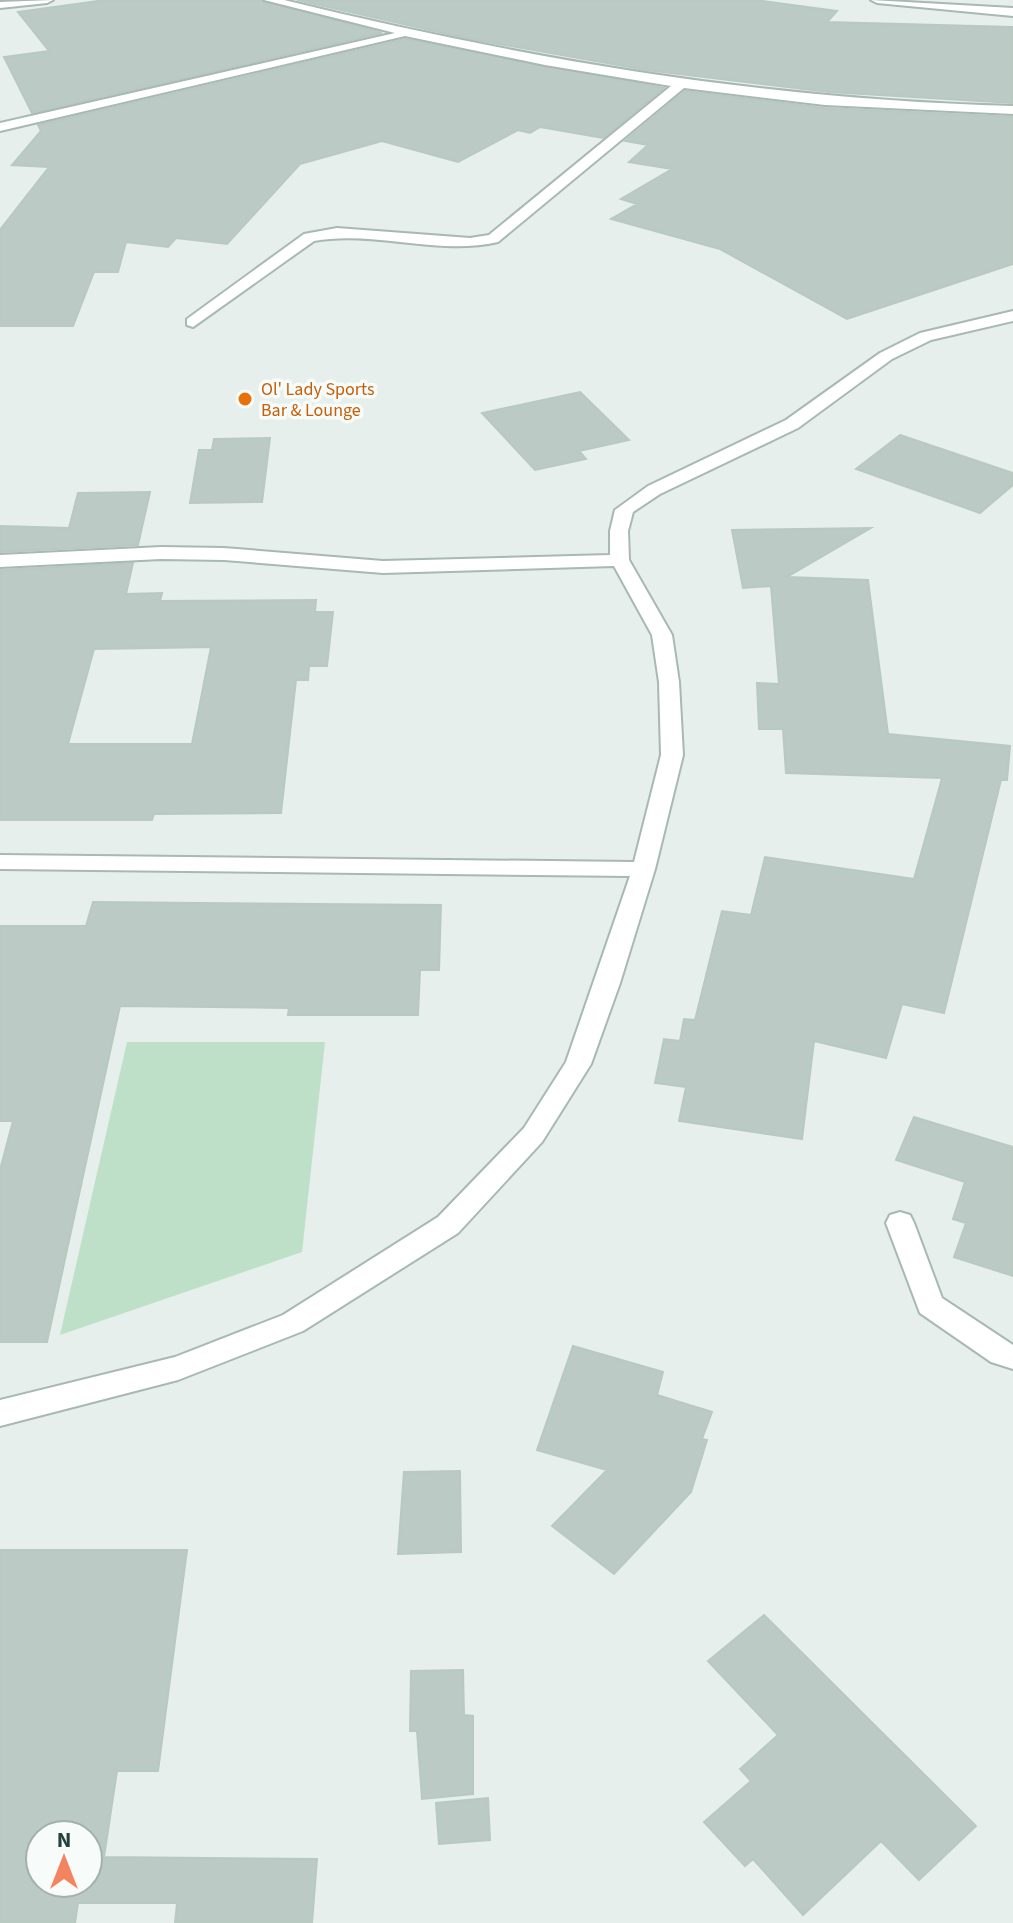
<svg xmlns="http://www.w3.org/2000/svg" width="1013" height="1923" viewBox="0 0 1013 1923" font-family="'Source Sans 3',sans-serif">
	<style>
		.green { fill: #bfe0c8 }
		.building { fill: #bbcac4; stroke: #b8c9c2; stroke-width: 2; fill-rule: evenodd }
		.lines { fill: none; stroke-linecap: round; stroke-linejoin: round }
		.minor-casing { stroke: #a8b8b2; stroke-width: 4 }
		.minor { fill: #fff; fill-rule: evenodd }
		.food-dot { fill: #e8710a; stroke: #f7fbf9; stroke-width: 3 }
		.labels { text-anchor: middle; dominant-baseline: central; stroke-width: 7; stroke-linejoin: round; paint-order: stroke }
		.far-food-label { font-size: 18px; fill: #c56008; stroke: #f7fbf9; text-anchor: start }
	</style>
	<rect width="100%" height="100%" fill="#e6efeb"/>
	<path class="green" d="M127,1042H325L302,1252L60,1335Z"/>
	<path class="building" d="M105,0H261L382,33L32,113L4,57L49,51L18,12Z
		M297,0H755L837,11L827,22L1013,27V103L829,92L646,70L465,38Z
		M405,39L664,88L603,138L540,127L530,133L518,130L458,162L382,141L300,164L227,244L176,238L168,247L126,242L118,272H94L73,326H0V230L49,167L12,165L41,131L38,125Z
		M685,91L825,108L1013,117V264L847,319L720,249L611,219L637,204L621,199L672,169L629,162L648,145L625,141Z
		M580,392L629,440L579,451L586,459L535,470L482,413Z
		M900,435L1013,473V485L980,513L856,469Z
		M270,438L262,502L190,503L199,450H212L214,439Z
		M150,492L138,545L0,552V526L69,528L78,493Z
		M871,528L787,577L868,580L888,734L1010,746L1007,780H1001L944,1013L902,1004L886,1058L814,1041L802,1139L679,1121L686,1087L655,1083L664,1039L680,1041L684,1019L695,1020L722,911L751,915L765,857L914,879L942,778L786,773L783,729H759L757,683L779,684L771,586L743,588L732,530Z
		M133,563L126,594L162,593L160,601L316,600L315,612H333L327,666H309L308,680H296L281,813L154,814L152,820H0V570ZM211,647L192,744H68L94,649Z
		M93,902L441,905L439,970H420L418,1015H288L289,1008L120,1006L47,1342H0V1170L13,1121H0V926H86Z
		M914,1117L1013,1147V1276L954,1257L966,1223L953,1219L965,1182L896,1160Z
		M573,1346L663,1372L657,1395L712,1412L702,1439L707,1440L691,1492L614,1574L552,1526L607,1470L537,1450Z
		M460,1471L461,1552L398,1554L404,1472Z
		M0,1550H187L158,1771H117L104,1857L317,1859L312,1923H175L177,1903H78L75,1923H0ZM40,1835H88V1883H40Z
		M764,1615L976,1826L919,1880L881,1841L803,1915L753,1859L745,1866L704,1822L751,1781L740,1769L778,1735L708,1661Z
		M463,1670L464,1715L473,1716V1794L422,1799L417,1731H410L411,1671Z
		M488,1798L490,1840L439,1844L436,1803Z"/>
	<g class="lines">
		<defs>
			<path id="minor" d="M53,0L47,3L0,8V2Z
				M264,0H284C525,59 765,100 1013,106V114L825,105L684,88L498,242C438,256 374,230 314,241L193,327L187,325V319L304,234L337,228L470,238L489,235L671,86L545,65L405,36L0,131V123L395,33Z
				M871,0L1013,8V16L877,3Z
				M1013,311V321L931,340L892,359L798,428L660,494L633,512L628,531L629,560L672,635L679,682L683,755L655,869L620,983L591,1064L542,1142L458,1233L303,1331L178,1380L0,1426V1400L175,1357L283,1315L438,1217L524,1128L566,1062L630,876L0,869V855L634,862L661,755L659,682L652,635L614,566L383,573L224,560L161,559L0,567V555L161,547L224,548L383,561L610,555V531L615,510L648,486L786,420L880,353L920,333Z
				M900,1212L910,1215L914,1223L942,1298L1013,1345V1369L991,1362L920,1313L886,1223L890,1215Z"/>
		</defs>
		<use href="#minor" class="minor-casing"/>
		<use href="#minor" class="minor"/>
	</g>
	<circle class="food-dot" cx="245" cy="399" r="8"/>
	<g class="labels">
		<g class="far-food-label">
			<text x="261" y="389">Ol' Lady Sports<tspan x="261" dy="21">Bar &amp; Lounge</tspan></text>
		</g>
	</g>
	<g transform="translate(64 1859)"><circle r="38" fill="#f7fbf9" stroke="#a3b1ad" stroke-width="2"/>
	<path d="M0-6L14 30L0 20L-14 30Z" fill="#f4845f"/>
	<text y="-12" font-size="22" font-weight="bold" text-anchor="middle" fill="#24423a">N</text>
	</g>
</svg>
